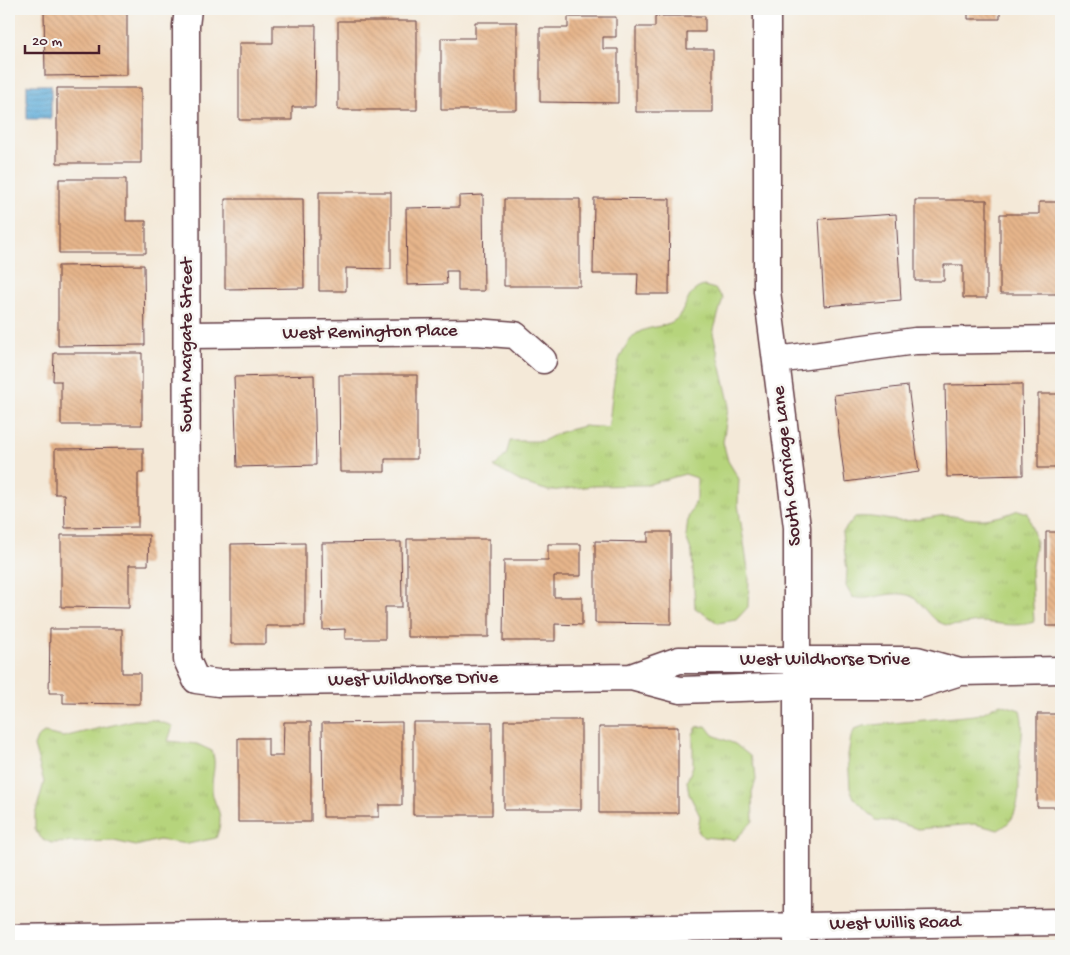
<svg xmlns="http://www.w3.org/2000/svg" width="1070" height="955" viewBox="0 0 1070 955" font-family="'Gochi Hand',sans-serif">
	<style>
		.park { fill: url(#park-tufts); stroke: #807a53 }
		.water { fill: url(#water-rules); stroke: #566783 }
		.building { fill: url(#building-back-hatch) }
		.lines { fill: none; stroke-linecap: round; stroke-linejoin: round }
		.minor-casing { stroke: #643d45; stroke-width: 29 }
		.minor { stroke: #fff; stroke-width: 26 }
		.labels { text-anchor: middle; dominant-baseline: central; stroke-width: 5; stroke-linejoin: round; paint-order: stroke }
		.street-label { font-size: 19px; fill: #4a1f2b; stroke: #f6f6f2 }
	</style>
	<defs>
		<pattern id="park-tufts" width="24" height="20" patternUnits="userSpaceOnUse" patternTransform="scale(1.25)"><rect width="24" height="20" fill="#b6d47b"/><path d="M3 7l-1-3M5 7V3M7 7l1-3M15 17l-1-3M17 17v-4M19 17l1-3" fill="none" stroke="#9eb66a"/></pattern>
		<pattern id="water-rules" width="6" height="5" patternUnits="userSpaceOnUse" patternTransform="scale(1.25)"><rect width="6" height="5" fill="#62afdb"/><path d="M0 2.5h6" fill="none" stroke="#538eb2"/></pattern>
		<pattern id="building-back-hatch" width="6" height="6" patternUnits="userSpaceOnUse" patternTransform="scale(1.25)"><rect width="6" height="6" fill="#e6b58b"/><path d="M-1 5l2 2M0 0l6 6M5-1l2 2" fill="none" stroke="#c79b78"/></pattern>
	</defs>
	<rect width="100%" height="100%" fill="#f6f6f2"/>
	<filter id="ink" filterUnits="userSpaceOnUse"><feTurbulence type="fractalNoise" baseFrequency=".02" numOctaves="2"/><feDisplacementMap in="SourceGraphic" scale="10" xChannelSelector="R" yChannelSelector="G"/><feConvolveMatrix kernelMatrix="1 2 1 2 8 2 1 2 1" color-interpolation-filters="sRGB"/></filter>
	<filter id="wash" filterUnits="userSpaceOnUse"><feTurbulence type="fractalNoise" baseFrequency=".0096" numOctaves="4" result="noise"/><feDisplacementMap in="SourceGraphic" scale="20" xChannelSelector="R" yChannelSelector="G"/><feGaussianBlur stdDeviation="1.12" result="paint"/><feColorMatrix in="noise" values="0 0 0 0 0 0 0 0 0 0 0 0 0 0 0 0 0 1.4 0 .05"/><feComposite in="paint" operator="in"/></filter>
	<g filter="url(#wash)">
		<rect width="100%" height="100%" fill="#f4e9d8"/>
		<path class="park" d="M704,286L715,289L723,298L713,333L729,402L723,442L728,461L739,479L738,504L749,576L748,607L736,620L718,623L695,608L692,553L686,537L688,518L697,498V478L685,474L646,485L593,486L549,491L523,483L494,467L506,455L510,441H543L561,432L584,426L608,428C614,398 610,357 636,334C646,326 665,328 675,320C688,309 686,290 704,286Z
			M1018,510L1028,513L1036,542L1031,572L1034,622C1015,628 1000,623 981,622C967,622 950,631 936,620C927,613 919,598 908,595C888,590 870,602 852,597L846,586L847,570L842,533L855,517C871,515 885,520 901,521C915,521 925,518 939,516C950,514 961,518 973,519C988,520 1005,516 1018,510Z
			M1001,704L1020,710C1026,730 1019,748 1019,768C1018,784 1021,798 1014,814C1011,822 1005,826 998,830L975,824L918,829L896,822L876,820L854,798L850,788L848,755L851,737L855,729L863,726L975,715C987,713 991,706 1001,704Z
			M134,720H154L173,726L168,741L197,744L212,751C217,764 212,774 212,787C212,808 227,810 216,838L188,844L159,840L136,846L114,841L51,843L41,838L35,830V815L44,782L34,746L37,738L44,733L63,737Z
			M706,726L713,735L735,744L750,756L755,769L756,780L752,792L753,821L735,840L703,837L698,831L700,816L689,794L687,781L693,766V734L697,727Z"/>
		<path class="water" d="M27,85H51V119H27Z"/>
		<g id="blocks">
			<path class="building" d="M44,9H127V75L45,76Z
				M968,9H1000V19H968Z
				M655,16H705V32H687V49H713V112H636V27H655Z
				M568,17H616V37H603V49H618V103L540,102V28H568Z
				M338,21H417V110H338Z
				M475,22H517V110H441V38H475Z
				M273,25H316L315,107H292V120H239V43H273Z
				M57,88H141V163H57Z
				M59,179H126V221H146V253H59Z
				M319,192H391V269L346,268V291H319Z
				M483,195L484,291H458V271H446L447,284L407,285L406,208L459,207V196Z
				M594,198L670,199L669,294H637L638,274H593Z
				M225,199H303L304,288L225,289Z
				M504,199H580V286H504Z
				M915,200H987V298H963V265H944V281H915Z
				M1039,202H1061V294H1000V214H1039Z
				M896,214L901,300L824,306L819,219Z
				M144,265L145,345L58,346V266Z
				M54,353H142V425H61V381H53Z
				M314,375L316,465L237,467L234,377Z
				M339,375H417V459H385V472H340Z
				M1022,384L1023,475L947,477L945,385Z
				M908,386L919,472L845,482L834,395Z
				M1038,394H1061V468H1038Z
				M143,448V473H138V527L65,528L64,494H55V449Z
				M648,532H671V624L595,623V541L648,542Z
				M1046,532H1061V626H1046Z
				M61,535H149L148,565H129V608L61,607Z
				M407,539H489V637H407Z
				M401,542L402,607H385V639H345V629L323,630L322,543Z
				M305,543V626H266V644H231V544Z
				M548,544H581V576H554V597H582V625L555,624V641H503L504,560H548Z
				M50,629H122V673H140V704L63,703V693H49Z
				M1037,714H1061V807H1037Z
				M504,720H581V810H504Z
				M284,722H311V822H238V738H268V756H283Z
				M402,722V805H379V817H323L322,723Z
				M413,722H492V815H413Z
				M599,727H678V813H599Z"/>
		</g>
	</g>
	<g filter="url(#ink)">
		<use href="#blocks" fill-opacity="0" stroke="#643d45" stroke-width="1"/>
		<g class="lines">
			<defs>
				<path id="minor" d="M188,9L186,26L187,660L196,680L218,683L631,677L680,690L797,686H916L960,672L1061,670
					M767,9V291L797,527V946
					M187,335L476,332L515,335L543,360
					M777,360L915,341L1061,339
					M631,677L679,660H917L960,672
					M9,938L1061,922"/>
			</defs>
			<use href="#minor" class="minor-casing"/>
			<use href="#minor" class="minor"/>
		</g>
	</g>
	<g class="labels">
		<g class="street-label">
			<text transform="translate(370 333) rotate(-1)">West Remington Place</text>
			<text transform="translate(187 345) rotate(-90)">South Margate Street</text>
			<text transform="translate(788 466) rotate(-96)">South Carriage Lane</text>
			<text x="825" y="660">West Wildhorse Drive</text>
			<text transform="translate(413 680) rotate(-1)">West Wildhorse Drive</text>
			<text transform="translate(895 924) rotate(-1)">West Willis Road</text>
		</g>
	</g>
	<rect width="1070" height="955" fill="none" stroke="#f6f6f2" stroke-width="30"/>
	<path d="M25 45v8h74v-8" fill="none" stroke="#4a1f2b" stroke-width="2.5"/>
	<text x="32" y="45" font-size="15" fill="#4a1f2b" stroke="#f6f6f2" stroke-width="4" paint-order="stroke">20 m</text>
</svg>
